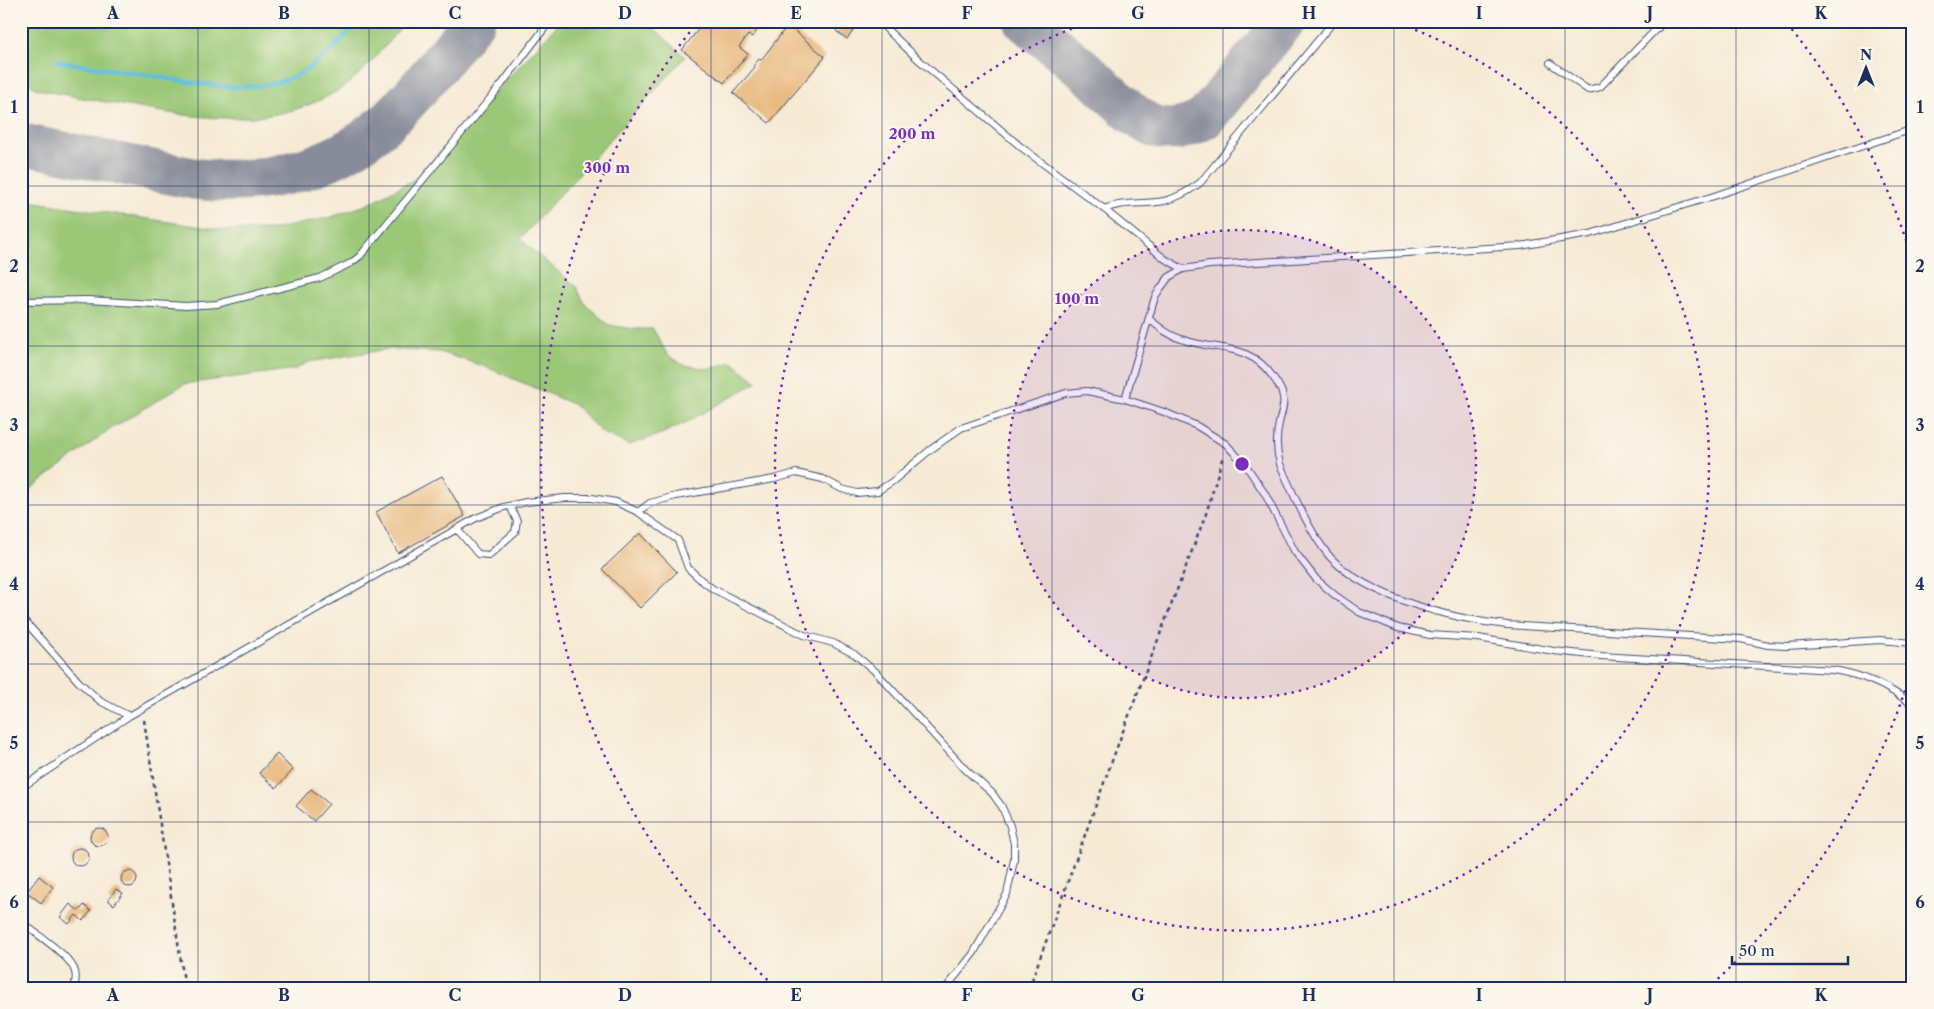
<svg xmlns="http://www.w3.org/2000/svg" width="1934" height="1009" viewBox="0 0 1934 1009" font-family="'Libre Caslon Text',serif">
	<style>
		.green { fill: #9ac876; stroke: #5a7c6a }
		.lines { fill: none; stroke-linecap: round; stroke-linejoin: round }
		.stream { stroke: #5dbfdb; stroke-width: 4.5 }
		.taxiway { stroke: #888c9a; stroke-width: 42 }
		.building { fill: #e8ba80 }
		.lane-casing { stroke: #3c4b70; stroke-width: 8 }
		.path { stroke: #3c4b70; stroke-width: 2.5; stroke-dasharray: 4 4; stroke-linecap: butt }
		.lane { stroke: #fff; stroke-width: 6 }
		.grid { fill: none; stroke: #1b2f5e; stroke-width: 1; stroke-opacity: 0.55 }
		.ring { fill: none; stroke: #7b2cbf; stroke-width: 2.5; stroke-dasharray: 2.5 5 }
		.centre { fill: #7b2cbf; stroke: #fbf7ec; stroke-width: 2.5 }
		.ring-label { font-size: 15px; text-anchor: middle; font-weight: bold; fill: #7b2cbf; stroke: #fbf7ec; stroke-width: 4; stroke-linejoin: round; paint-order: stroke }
		.neatline { fill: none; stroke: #1b2f5e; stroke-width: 2 }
		.grid-label { font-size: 16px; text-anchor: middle; font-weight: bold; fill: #1b2f5e }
	</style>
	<rect width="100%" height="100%" fill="#fbf7ec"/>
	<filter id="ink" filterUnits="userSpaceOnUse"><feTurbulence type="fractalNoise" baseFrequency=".02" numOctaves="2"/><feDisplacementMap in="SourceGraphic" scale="10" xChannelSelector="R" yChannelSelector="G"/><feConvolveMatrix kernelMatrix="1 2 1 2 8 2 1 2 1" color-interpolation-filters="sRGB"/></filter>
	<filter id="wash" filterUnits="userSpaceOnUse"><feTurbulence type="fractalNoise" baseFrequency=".0096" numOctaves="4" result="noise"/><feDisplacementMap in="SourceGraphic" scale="20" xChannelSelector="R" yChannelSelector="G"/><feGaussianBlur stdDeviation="1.12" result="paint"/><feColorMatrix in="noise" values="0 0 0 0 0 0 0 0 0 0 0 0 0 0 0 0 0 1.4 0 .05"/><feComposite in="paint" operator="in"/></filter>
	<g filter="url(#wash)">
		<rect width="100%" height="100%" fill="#f6ead5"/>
		<path class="green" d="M24,21H406C383,48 361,79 330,95C264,131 187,117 117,104C90,99 62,95 35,88L25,79L21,73V25Z
			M561,21H647L685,57L521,238L533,251L576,286L585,304L609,325L633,329H653L667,354L683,365L709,369L732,362L757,382L687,422L661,434L629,445L601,432L575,405L486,367L440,352L388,349L308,362L296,369L184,384L106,432L21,496V200L223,230H271L328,218L366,205L415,179Z"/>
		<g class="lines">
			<path class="stream" d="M56,61C89,66 121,71 154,76C200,84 254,97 299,74C323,61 341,42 358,21"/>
			<path class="taxiway" d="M1024,21C1046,39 1068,56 1089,74C1106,89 1138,123 1158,128C1175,132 1191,127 1205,118L1285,21
				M21,144L196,179C268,187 343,167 395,114C424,85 448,52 474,21"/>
		</g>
		<g id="blocks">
			<path class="building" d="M705,21H748L758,29L752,37L748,35L739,47L748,54L724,83L682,50Z
				M843,21L854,30L847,39L836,31Z
				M788,25L825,57L769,123L733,93L755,67L754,65L759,59L761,60Z
				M442,476L465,516L398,553L376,512Z
				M640,533L677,572L640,608L602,569Z
				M277,754L293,770L276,788L259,773Z
				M311,789L329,804L314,821L296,806Z
				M90 837a9 9 0 1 1 18 0a9 9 0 1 1-18 0Z
				M71 857a9 9 0 1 1 18 0a9 9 0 1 1-18 0Z
				M121 879a8 8 0 1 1 16 0a8 8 0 1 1-16 0Z
				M39,876L53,887L41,903L27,892Z
				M116,889L123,893L114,905L108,900Z
				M70,904L79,911L84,905L91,911L83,921L76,915L69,924L60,917Z"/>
		</g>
	</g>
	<g filter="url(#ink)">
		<use href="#blocks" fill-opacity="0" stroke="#3c4b70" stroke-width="1"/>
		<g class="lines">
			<defs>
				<path id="lane" d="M694,21L696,23
					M878,21L919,60L1021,147L1104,209L1165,259L1183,269
					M1650,21L1658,28
					M1550,63L1588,90L1600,87L1664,21
					M1104,209C1123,201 1144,205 1164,201C1177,198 1189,191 1200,183L1334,21
					M21,301L88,300L186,306L217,304L320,278L351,263L360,256L502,84L550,21
					M1149,319C1159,327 1168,335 1181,339C1216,352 1248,341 1273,377C1277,383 1282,389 1283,397C1285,406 1281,414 1279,423C1276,437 1276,450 1280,464C1291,490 1313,538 1331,558C1369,598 1453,619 1507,625L1741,639L1768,645L1787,646L1880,640L1913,643
					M1125,399L1155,297L1160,289L1169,277L1183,269L1210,265L1520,246L1590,234L1714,196L1913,129
					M638,512L650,503L676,496L774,479L796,473L823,479L842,489L857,493L878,491L893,481L930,450L961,428L1066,393L1087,391L1125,399L1164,412L1197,426L1226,444L1247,467L1265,494L1295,552L1316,579L1336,596L1359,612L1398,628L1430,635L1478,638L1554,651L1601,656L1833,670C1864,675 1888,686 1913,705
					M457,529L478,554L489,555L515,532L517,521L510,506
					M21,617L79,682L100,701L129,716
					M21,788L129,716L476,518L504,507L526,502L565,498H592L616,502L638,512L678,540L688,568L701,580L713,589L804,635L833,643L854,654L876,672L966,770L992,793L1002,807L1010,826L1014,844V860L1007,894L973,954L946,988
					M21,924L28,927C40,937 72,957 75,972C77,978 75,983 74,988"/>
			</defs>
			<use href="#lane" class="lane-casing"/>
			<path class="path" d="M144,720L185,988
				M1029,988L1120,739L1206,514L1223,456"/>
			<use href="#lane" class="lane"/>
		</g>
	</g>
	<path class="grid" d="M198,21V988M369,21V988M540,21V988M711,21V988M882,21V988M1052,21V988M1223,21V988M1394,21V988M1565,21V988M1736,21V988M21,186H1913M21,346H1913M21,505H1913M21,664H1913M21,822H1913"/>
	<circle cx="1242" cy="464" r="234" fill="#7b2cbf" fill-opacity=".12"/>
	<g class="ring">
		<circle cx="1242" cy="464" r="234"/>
		<path d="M1394 22A467 467 0 1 1 1090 22"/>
		<path d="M1912 669A701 701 0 0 1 1711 985M773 985A701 701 0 0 1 697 23M1787 23A701 701 0 0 1 1912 259"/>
	</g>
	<circle cx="1242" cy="464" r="8" class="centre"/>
	<g class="ring-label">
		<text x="912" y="139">200 m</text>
		<text x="607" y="173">300 m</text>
		<text x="1077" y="304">100 m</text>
	</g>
	<rect width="1934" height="1009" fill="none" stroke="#fbf7ec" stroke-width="55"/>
	<g transform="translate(1866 68)" stroke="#fbf7ec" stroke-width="4" paint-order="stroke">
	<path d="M0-4L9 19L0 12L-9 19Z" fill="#1b2f5e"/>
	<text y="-8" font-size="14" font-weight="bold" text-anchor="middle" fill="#1b2f5e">N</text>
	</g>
	<path d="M1732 956v8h116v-8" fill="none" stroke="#1b2f5e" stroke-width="2.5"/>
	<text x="1739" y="956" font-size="15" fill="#1b2f5e" stroke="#fbf7ec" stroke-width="4" paint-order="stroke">50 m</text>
	<rect x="28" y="28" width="1878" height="954" class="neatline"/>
	<g class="grid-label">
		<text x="113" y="19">A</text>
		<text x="284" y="19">B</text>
		<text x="455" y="19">C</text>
		<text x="625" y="19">D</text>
		<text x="796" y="19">E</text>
		<text x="967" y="19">F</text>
		<text x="1138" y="19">G</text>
		<text x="1309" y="19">H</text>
		<text x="1479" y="19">I</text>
		<text x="1650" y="19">J</text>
		<text x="1821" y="19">K</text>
		<text x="14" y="113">1</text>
		<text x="1920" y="113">1</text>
		<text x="14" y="272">2</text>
		<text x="1920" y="272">2</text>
		<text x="14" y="431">3</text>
		<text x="1920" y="431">3</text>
		<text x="14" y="590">4</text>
		<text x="1920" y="590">4</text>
		<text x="14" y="749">5</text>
		<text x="1920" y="749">5</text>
		<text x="14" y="908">6</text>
		<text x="1920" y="908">6</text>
		<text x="113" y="1001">A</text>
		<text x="284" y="1001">B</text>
		<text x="455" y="1001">C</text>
		<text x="625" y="1001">D</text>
		<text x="796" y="1001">E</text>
		<text x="967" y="1001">F</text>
		<text x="1138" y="1001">G</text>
		<text x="1309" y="1001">H</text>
		<text x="1479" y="1001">I</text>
		<text x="1650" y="1001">J</text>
		<text x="1821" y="1001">K</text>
	</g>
</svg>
